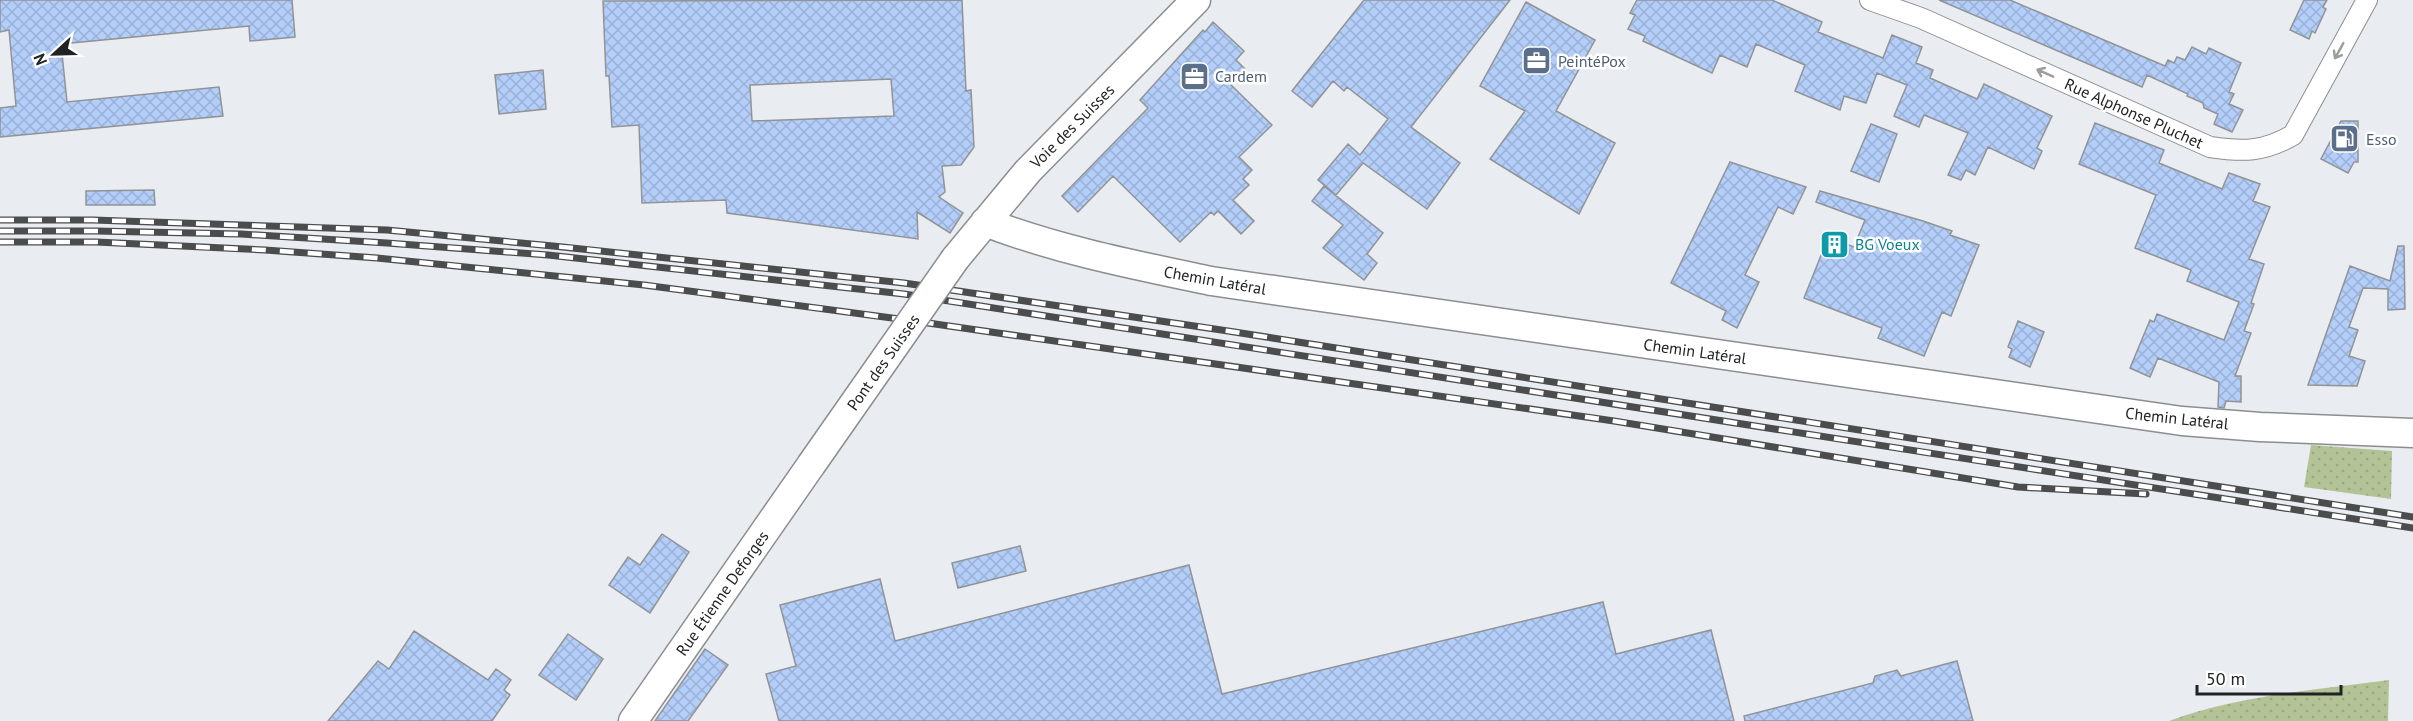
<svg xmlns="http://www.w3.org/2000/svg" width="2413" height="721" viewBox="0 0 2413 721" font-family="'PT Sans',sans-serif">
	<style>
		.park { fill: url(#park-dots) }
		.building { fill: url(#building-cross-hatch); stroke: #919397; stroke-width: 1.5; fill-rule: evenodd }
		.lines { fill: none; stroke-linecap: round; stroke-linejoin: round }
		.street-casing { stroke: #8b8e91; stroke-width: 22 }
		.secondary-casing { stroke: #8b8e91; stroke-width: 31 }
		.street { stroke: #fff; stroke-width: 20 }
		.secondary { stroke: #fff; stroke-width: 28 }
		.rail-casing { stroke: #4a4c4d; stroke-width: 7 }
		.rail { stroke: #fff; stroke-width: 4.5; stroke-dasharray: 14; stroke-linecap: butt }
		.secondary-bridge-casing { stroke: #8b8e91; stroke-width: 31; stroke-linecap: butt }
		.secondary-bridge { stroke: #fff; stroke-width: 28 }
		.oneway { stroke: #9b9c9c }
		.labels { text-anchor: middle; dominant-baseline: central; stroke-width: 5; stroke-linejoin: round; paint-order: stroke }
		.service-label { font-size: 16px; fill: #4e5e75; stroke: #fff; text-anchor: start }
		.street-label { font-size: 16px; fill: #212223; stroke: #fff }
		.culture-label { font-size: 16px; fill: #0d838f; stroke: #fff; text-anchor: start }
	</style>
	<defs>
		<pattern id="park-dots" width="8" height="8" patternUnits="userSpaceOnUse" patternTransform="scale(1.5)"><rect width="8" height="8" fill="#b3c396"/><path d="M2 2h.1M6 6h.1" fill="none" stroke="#9aa781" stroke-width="1.8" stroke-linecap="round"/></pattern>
		<pattern id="building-cross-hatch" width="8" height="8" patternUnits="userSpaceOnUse" patternTransform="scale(1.5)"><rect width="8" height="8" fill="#b3cef9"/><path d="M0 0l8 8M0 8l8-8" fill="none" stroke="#9ab1d5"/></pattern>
	</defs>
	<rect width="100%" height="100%" fill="#e9ecf0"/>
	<path class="park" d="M2311,445L2392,451L2391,499L2304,487Z
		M2389,680L2388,721H2169C2238,695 2316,690 2389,680Z"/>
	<path class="building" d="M0,0H292L295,37L250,41L249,26L61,44L67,102L219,87L223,116L0,137V108L16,106L9,30L0,32Z
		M962,0L966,91L971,90L974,147L961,165L942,166L945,192L939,197L963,213L950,233L917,212L918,239L727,213L726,200L642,203L639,125L612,127L609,76H606L603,1ZM891,79L894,116L752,121L750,85Z
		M1364,0H1510L1411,127L1460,163L1427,209L1363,163L1336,195L1318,180L1348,144L1360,155L1388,119L1347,87L1344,91L1333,81L1312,107L1292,91Z
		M1637,0H1772L1822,22L1818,32L1883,58L1892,35L1922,47L1916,63L1933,70L1930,78L1977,99L1984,84L2052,116L2037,148L2042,151L2034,169L1988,147L1975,175L1966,170L1961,180L1948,175L1968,133L1924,115L1919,127L1894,116L1907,85L1877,73L1866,103L1844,96L1840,110L1795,91L1805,65L1756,44L1747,67L1720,55L1712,73L1643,41L1645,36L1628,29L1635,15L1630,13Z
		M1939,0H2010L2165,66L2168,60L2174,63L2177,57L2185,60L2192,47L2206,54L2209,48L2241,63L2229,92L2234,94L2229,104L2243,110L2232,132L2214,124L2218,114L2204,108L2203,103L2187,96L2188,94L2147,75L2142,87Z
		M2304,0H2327L2323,7L2326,9L2315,33L2312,31L2309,39L2290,30Z
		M1526,2L1595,40L1556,111L1615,143L1579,214L1490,159L1525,111L1480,86Z
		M1213,22L1244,51L1236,60L1246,70L1231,85L1272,125L1239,157L1252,170L1243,179L1249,185L1233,200L1254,221L1241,234L1218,211L1214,215L1211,212L1180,242L1113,176L1078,212L1062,196L1148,108L1140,100L1203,30L1205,32Z
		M543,70L546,109L499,114L495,75Z
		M2341,121H2358V162H2354L2348,173L2321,159Z
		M2095,123L2164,150L2159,163L2222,189L2229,173L2260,184L2253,201L2270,207L2249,259L2264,264L2251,303L2254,304L2244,331L2251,333L2235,376H2241V402L2226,401L2224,408L2218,407L2219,382L2158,358L2150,377L2130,368L2150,320L2154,322L2157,314L2224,340L2239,302L2187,281L2191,270L2135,248L2156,195L2079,164Z
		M1871,124L1897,134L1879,182L1851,171Z
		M1730,162L1806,187L1793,214L1778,207L1745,275L1759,282L1737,328L1722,320L1726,311L1671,283Z
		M1324,186L1383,233L1367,254L1377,263L1364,280L1323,248L1343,225L1312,201Z
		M154,190L155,205H86V191Z
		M1820,191L1923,221L1952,231L1950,235L1979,245L1951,316L1942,312L1924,356L1878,338L1882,328L1804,298L1828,238L1854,247L1865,220L1816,202Z
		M2398,246H2404L2405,309L2388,310V289L2363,288L2349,327L2358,330L2349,356L2365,361L2357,386L2308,385L2350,266L2390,281Z
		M2018,321L2044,332L2030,367L2009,357L2012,349L2008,347Z
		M662,534L689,552L650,613L609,585L628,557L640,565Z
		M1020,546L1026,571L958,588L952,563Z
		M1189,565L1222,694L1603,602L1616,654L1711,630L1734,721H779L766,674L796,666L780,605L880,579L895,641Z
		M414,631L488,680L496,669L511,680L504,690L510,695L492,721H328L378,661L389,669Z
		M568,634L603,659L576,700L539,675Z
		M705,649L728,665L688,721H655Z
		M1957,661L1973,721H1745L1744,716L1873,683L1875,676L1897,670L1901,676Z"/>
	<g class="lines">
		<defs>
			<path id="street" d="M1870,0L1921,18L2210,147C2243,152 2264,152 2293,135L2367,0"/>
			<path id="secondary" d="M985,222C1058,250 1135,265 1211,281L2182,421L2260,427L2413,433
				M955,259L1028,171L1196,0
				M633,721L811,465"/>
		</defs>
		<use href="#street" class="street-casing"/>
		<use href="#secondary" class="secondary-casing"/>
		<use href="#street" class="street"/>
		<use href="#secondary" class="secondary"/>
		<defs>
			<path id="rail" d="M0,220H93L387,230L553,246L904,283L1228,331L2413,517
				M0,231H96L241,234L387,243L548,255L904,294L2413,528
				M0,242H96L265,250L377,258L644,285L907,320L1614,421L2018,487L2146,494"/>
		</defs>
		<use href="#rail" class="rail-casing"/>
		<use href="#rail" class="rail"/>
		<defs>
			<path id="secondary-bridge" d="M811,465L955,259"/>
		</defs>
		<use href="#secondary-bridge" class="secondary-bridge-casing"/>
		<use href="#secondary-bridge" class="secondary-bridge"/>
	</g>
	<defs><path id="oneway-shaft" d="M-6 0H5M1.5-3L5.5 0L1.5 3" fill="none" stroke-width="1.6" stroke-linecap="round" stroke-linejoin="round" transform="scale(1.5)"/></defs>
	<g class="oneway">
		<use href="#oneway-shaft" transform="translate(2339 51) rotate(119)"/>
		<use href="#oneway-shaft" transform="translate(2045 73) rotate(-156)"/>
	</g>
	<defs>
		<symbol id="office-square" viewBox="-11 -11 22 22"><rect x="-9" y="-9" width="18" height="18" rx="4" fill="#5c6f8a" stroke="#fff"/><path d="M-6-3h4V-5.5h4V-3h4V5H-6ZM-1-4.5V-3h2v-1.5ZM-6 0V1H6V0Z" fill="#fff"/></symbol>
		<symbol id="fuel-square" viewBox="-11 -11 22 22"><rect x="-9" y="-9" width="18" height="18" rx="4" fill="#5c6f8a" stroke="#fff"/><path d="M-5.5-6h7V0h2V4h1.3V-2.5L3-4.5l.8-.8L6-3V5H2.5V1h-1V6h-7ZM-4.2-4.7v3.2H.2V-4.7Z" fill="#fff"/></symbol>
		<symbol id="building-square" viewBox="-11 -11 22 22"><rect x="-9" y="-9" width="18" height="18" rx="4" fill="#0f9aa8" stroke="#fff"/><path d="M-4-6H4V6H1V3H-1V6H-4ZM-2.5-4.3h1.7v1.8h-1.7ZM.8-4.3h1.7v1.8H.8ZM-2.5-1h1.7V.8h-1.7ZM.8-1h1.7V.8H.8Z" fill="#fff"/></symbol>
	</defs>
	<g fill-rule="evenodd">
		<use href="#office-square" x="1520" y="44" width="33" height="33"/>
		<use href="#office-square" x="1178" y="60" width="33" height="33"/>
		<use href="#fuel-square" x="2328" y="122" width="33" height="33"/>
		<use href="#building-square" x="1818" y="228" width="33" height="33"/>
	</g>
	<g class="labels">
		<g class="service-label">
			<text x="1558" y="61">PeintéPox</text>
			<text x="1215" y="76">Cardem</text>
			<text x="2366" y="139">Esso</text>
		</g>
		<g class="street-label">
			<text transform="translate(2134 113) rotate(24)">Rue Alphonse Pluchet</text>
			<text transform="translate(1072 126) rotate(-45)">Voie des Suisses</text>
			<text transform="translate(1215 280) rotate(10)">Chemin Latéral</text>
			<text transform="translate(1695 351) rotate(8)">Chemin Latéral</text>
			<text transform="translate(883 362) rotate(-55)">Pont des Suisses</text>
			<text transform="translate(2177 418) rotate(6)">Chemin Latéral</text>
			<text transform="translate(722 593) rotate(-55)">Rue Étienne Deforges</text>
		</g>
		<g class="culture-label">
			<text x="1855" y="244">BG Voeux</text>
		</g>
	</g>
	<g transform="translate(54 54) rotate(248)" stroke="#ffffff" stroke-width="4.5" paint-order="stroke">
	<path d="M0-4.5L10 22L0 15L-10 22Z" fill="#212223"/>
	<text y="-9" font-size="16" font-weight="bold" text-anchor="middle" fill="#212223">N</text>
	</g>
	<path d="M2197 685v9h144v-9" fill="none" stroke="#212223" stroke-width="3"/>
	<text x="2206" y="685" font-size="18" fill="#212223" stroke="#ffffff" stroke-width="4.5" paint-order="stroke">50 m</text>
</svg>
